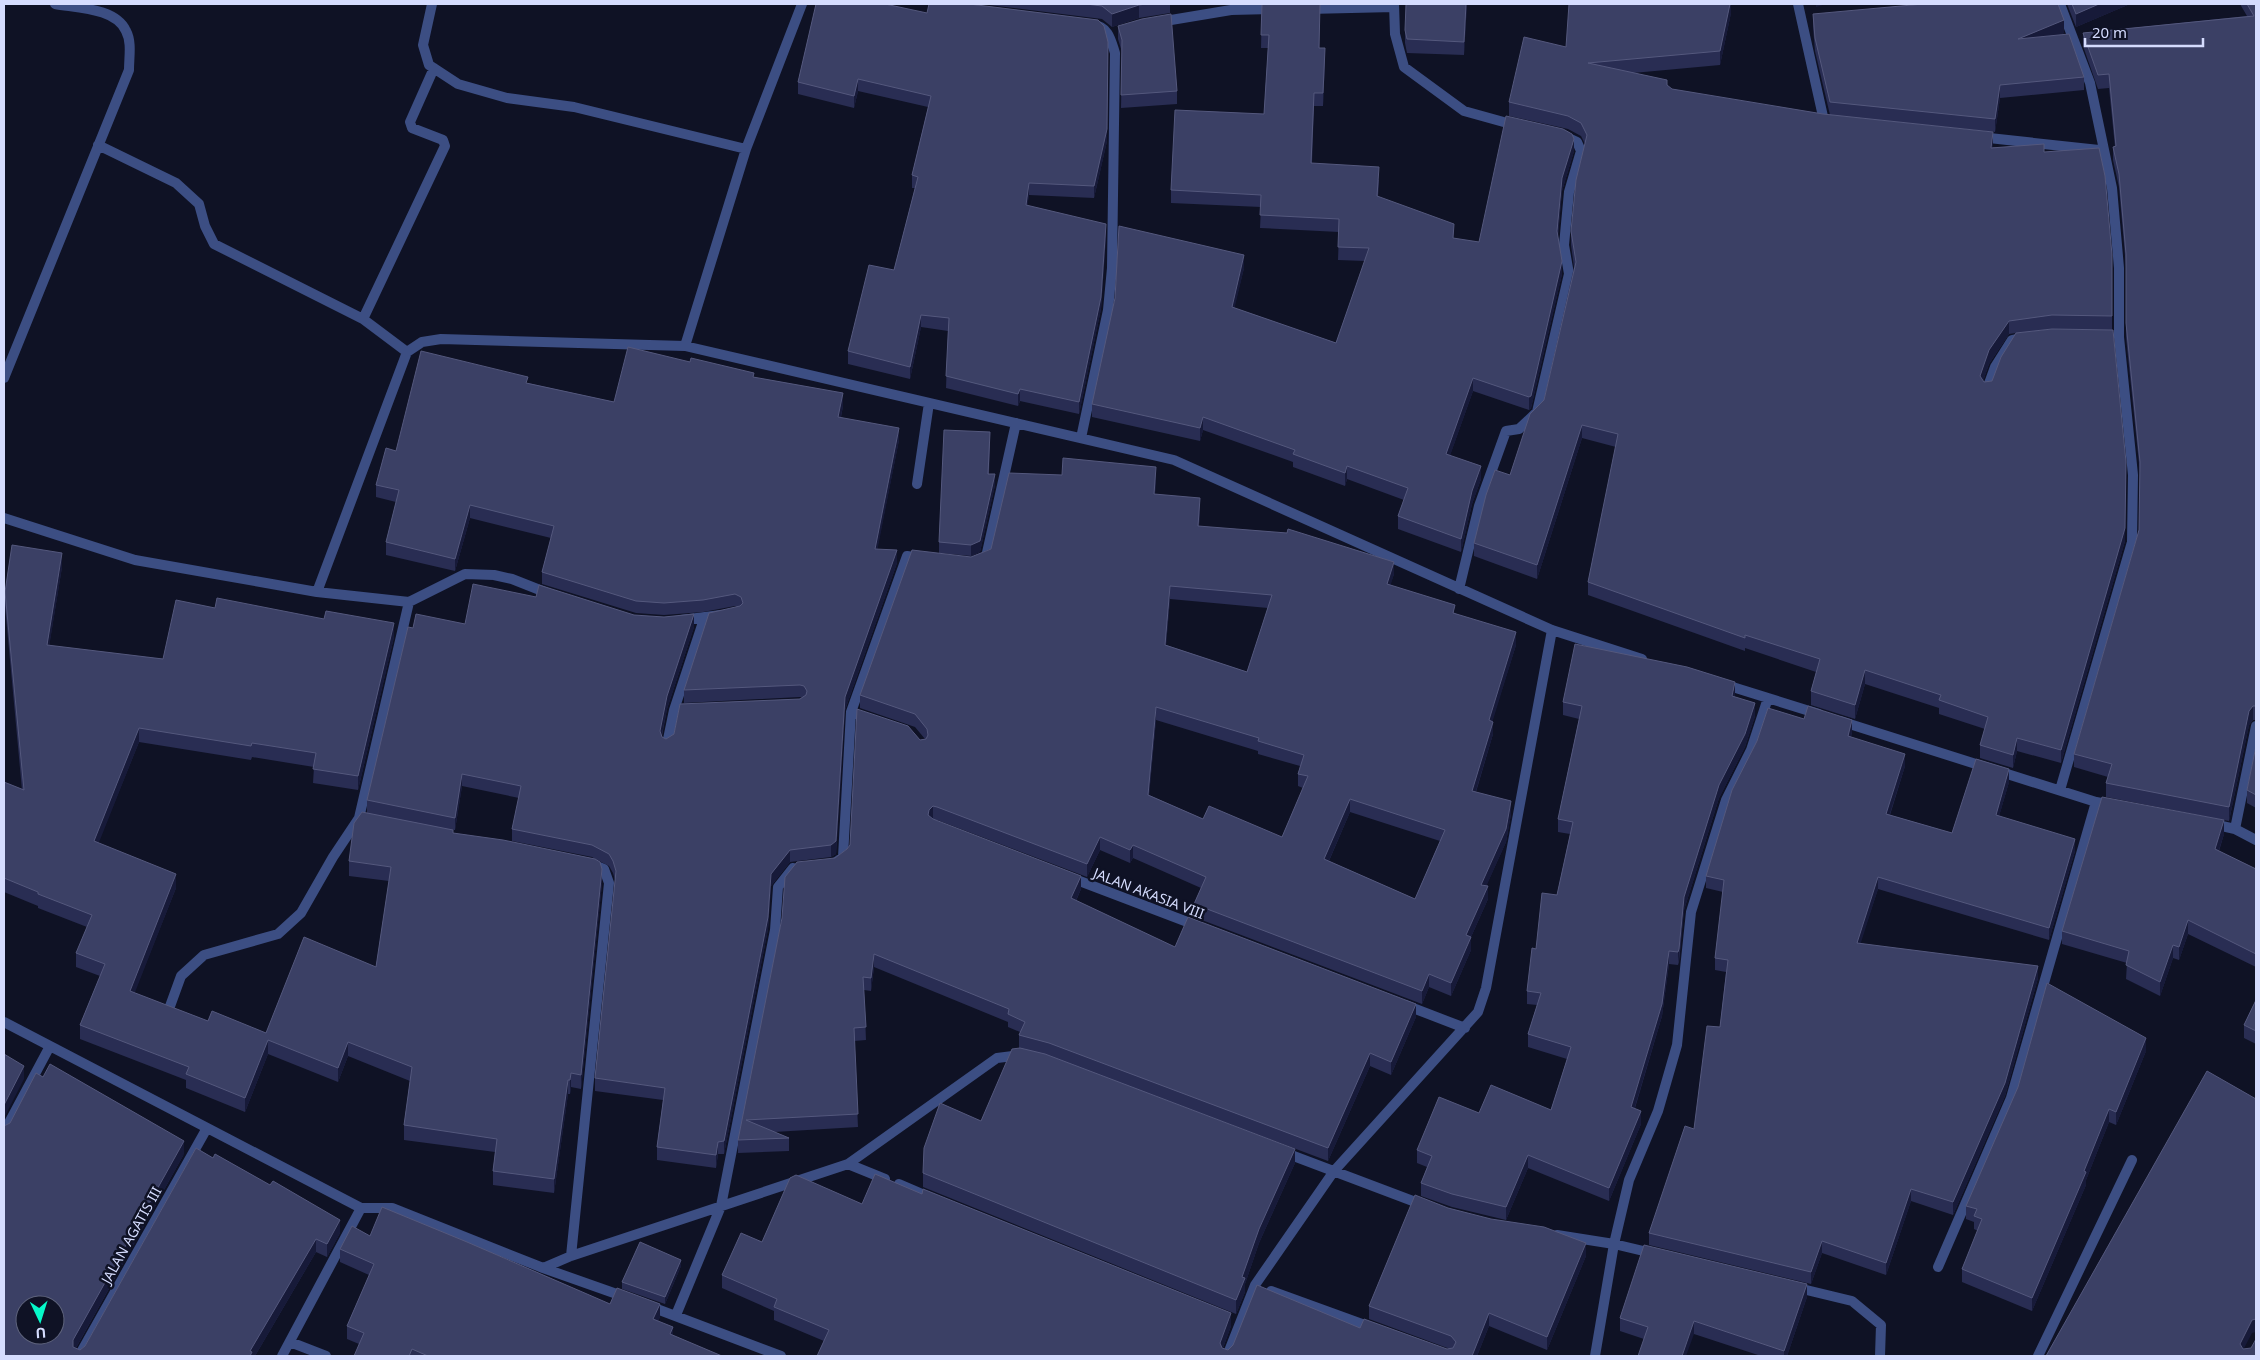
<svg xmlns="http://www.w3.org/2000/svg" width="2260" height="1360" viewBox="0 0 2260 1360" font-family="'Noto Sans',sans-serif">
	<style>
		.lines { fill: none; stroke-linecap: round; stroke-linejoin: round }
		.street { stroke: #3c4e83; stroke-width: 10 }
		.wall { fill: #292d53; fill-rule: evenodd }
		.shaded-wall { fill: #171a39 }
		.building { fill: #3b4065; stroke: #54587d; fill-rule: evenodd }
		.labels { text-anchor: middle; dominant-baseline: central; stroke-width: 5; stroke-linejoin: round; paint-order: stroke }
		.street-label { font-size: 14px; fill: #d5dcfe; stroke: #0f1225 }
	</style>
	<rect width="100%" height="100%" fill="#0f1225"/>
	<g class="lines">
		<path class="street" d="M432,4L423,45L429,65L458,84L507,98L574,107L746,149
			M1394,4L1395,34L1404,67L1464,111L1518,126
			M1798,4L1824,121
			M1308,9L1394,7
			M1159,22L1231,10L1273,9
			M1980,137L2099,150
			M98,145L176,183L199,204L205,226L214,244L363,319L407,352
			M363,319L445,146L443,140L412,128L410,122L434,68
			M685,346L746,149L802,4
			M4,378L129,70C129,57 132,42 126,31C116,8 77,8 55,4
			M1987,389L1995,367L2012,340L2025,337
			M1081,438L1108,310L1112,268L1115,53C1111,41 1109,27 1094,25
			M917,484L929,403
			M4,518L135,560L317,592L409,602L465,574L494,575L512,579L550,594
			M980,560L986,557L1016,423
			M1459,589L1479,506L1506,431L1519,429L1537,412L1569,274L1564,245L1569,192L1581,151L1577,142L1562,135
			M317,592L407,352L422,342L441,339L685,346L1174,460L1552,630L1642,659
			M681,620L721,615
			M1723,684L1819,714
			M856,714L851,712L907,556L921,558
			M1840,721L2096,802L2113,805
			M667,744L674,710L704,619
			M2060,790L2132,542L2133,475L2119,337V268L2112,188L2090,83L2060,4
			M2213,824L2235,829L2256,840
			M2235,829L2256,726
			M836,862L843,857L851,712
			M1069,877L1198,926
			M1405,1005L1465,1028
			M169,1009L181,976L204,955L278,934L301,913L333,857L359,818L409,602
			M4,1022L361,1208H392L543,1268L628,1298
			M4,1132L50,1046
			M1283,1152L1426,1206
			M848,1164L885,1179
			M899,1184L934,1199
			M1557,1235L1614,1244L1656,1254
			M571,1256L609,883L604,869L591,864
			M1938,1267L2011,1098L2096,802
			M543,1268L571,1256L848,1164L997,1058L1021,1055
			M1794,1287L1852,1301L1881,1325L1880,1356
			M1271,1291L1373,1328
			M649,1306L781,1356
			M676,1315L721,1206L775,930L778,887L793,868
			M290,1342L326,1356
			M79,1356L207,1128
			M282,1356L361,1208
			M1227,1356L1255,1285L1334,1171L1478,1012L1486,988L1552,630
			M1595,1356L1614,1244L1629,1180L1658,1111L1677,1045L1691,912L1726,800L1751,750L1768,698
			M2038,1356L2132,1160"/>
	</g>
	<path class="wall" d="M816,4L1107,141L1094,198L1029,195L1027,206L1106,236L1101,309L1079,414L1020,401L1018,406L946,388L948,331L921,327L910,379L848,364V351L894,270L915,188H912V175L928,107L858,91L854,108L798,94V82Z
		M981,4H1170V13L1139,18L1112,27L1102,19Z
		M1262,4L1319,48L1325,61L1323,106H1314L1312,163L1379,180L1378,197L1454,239L1479,242L1574,151L1562,191L1558,236L1562,274L1531,408L1529,410L1473,391L1450,455L1481,479L1472,504L1461,552L1398,529V516L1404,500L1347,479L1345,486L1293,467V462L1203,430L1200,441L1092,417V404L1244,268L1234,308L1336,343L1365,261L1338,260L1339,232L1260,228L1261,207L1171,203V190L1264,114L1268,48H1261Z
		M1467,4L1464,55L1407,53L1405,43V30Z
		M1731,4V13L1720,65L1633,73L1667,86L1672,89L1993,147L2044,152L2112,255V330L2052,329L2028,332L2125,541L2061,763L2017,751L2013,768L1980,758V745L1985,729L1939,714V708L1865,684L1855,719L1811,705V691L1816,672L1745,648V651L1588,595V582L1616,447L1582,438L1537,579L1474,556V543L1510,475L1544,400L1574,267L1571,245V231L1585,144L1581,136L1568,129L1509,116V102L1566,47ZM2016,333L1992,381L1984,382L1983,381L1989,364L2009,334Z
		M2067,4H2130L2076,27Z
		M2240,4H2256V720H2253L2249,725L2229,821L2106,797V783L2108,777L2074,767V754L2139,530L2140,473L2126,337V267L2119,187L2113,160V147H2115L2109,88L2098,89L2083,46V33L2247,16Z
		M1813,14L2064,33L2057,36L2084,77V90L2000,98L1995,132L1830,115L1815,51L1813,27Z
		M1118,26L1177,91V104L1121,108L1122,52L1118,39Z
		M754,377L843,406L841,417L899,440L877,549L897,563L845,710L836,854L831,857L790,862L771,886L768,929L724,1154H718L716,1168L657,1160V1147L663,1100L595,1091V1078L615,880L613,873L609,866L595,859L602,883L581,1089L571,1087L570,1094H568L554,1193L493,1185V1171L495,1152L404,1140V1125L410,1081L348,1056L338,1082L268,1054L245,1112L186,1088V1080L80,1039V1025L100,976L76,967V953L87,927L38,908V906L4,892V782L22,790L5,606V592L62,567L49,646L163,659L215,608L394,637L358,790L313,783L314,767L252,757L251,760L139,742L98,843L176,888L134,993L208,1021L266,1033L376,967L389,881L349,876V861L367,813V800L413,628L465,624L536,597L634,615L694,627L667,709L662,736V737L666,739L802,698L800,697L684,703V690L737,607L735,606L703,612L664,615L636,613L542,584V572L551,538L470,518L455,571L386,555V542L396,502L376,497V485L528,383L614,402ZM462,786L519,798L512,829V841L592,857L595,859L453,833V830H455Z
		M990,443L989,474L995,485L980,552L971,556L939,553V542Z
		M1156,480L1155,494L1200,511L1199,526L1394,574L1390,585L1455,613L1516,645L1492,721L1493,734L1476,792L1511,814L1506,842L1486,886L1488,899L1471,937V950L1451,996L1429,987L1422,1004L1194,917V904L1201,888L1133,858L1130,863L1100,850L1087,877L937,820H933L1081,889L1076,901L1175,947L1416,1017L1391,1075L1370,1066L1328,1161L1049,1056L1044,1054L1295,1163L1259,1243L1245,1284V1292L1236,1314L923,1187V1173L981,1121L1019,1048V1035L1020,1032L1008,1027V1022L874,967L871,991L864,990L866,1040L854,1041L858,1127L774,1132L789,1138V1151L738,1153V1140L835,858L847,849L920,740L925,739L915,727L860,708V695L971,557ZM1170,599L1268,608L1247,672L1166,645ZM1156,720L1258,751V754L1300,766L1298,774V786L1303,788L1282,837L1203,819L1149,795ZM1350,812L1440,841L1415,899L1329,861Z
		M1735,695V697L1755,716L1745,747L1719,798L1684,910L1679,962L1678,965L1669,964L1662,1016L1635,1108L1641,1124L1609,1201L1528,1168L1506,1220L1452,1207L1421,1196V1183L1427,1167L1417,1163V1150L1479,1113L1551,1110L1567,1059L1528,1047V1034L1537,1005L1527,1004V991L1536,949L1557,895L1570,834L1558,832V819L1579,719L1563,715V702Z
		M1804,719L1852,732L1851,737L1905,766L1890,815L1952,833L2009,782L1999,816L2075,851L2049,940L1878,889L1860,943L2038,978L2005,1096L1953,1215L1911,1201L1886,1275L1822,1253L1811,1284L1649,1245V1233L1694,1129L1720,1027L1726,972L1715,970V958L1723,892L1706,888V876Z
		M2256,746V808L2247,803V790Z
		M2224,834L2219,851L2256,869V967L2188,934L2179,960L2173,958L2160,996L2126,979L2127,963L2062,944V931Z
		M2256,1000V1044L2244,1038V1025Z
		M2146,1051L2116,1125L2109,1122L2086,1180V1185L2032,1311L1962,1282V1269L1978,1231L1974,1229V1222L1966,1219V1206Z
		M196,1148L340,1233L327,1257L316,1252L255,1356H4L184,1154L76,1348L80,1350L85,1346Z
		M862,1204L1231,1326L1223,1348L1228,1350L1360,1328L1447,1349H1450L1369,1319V1306L1448,1208L1586,1256L1547,1350L1489,1326L1477,1356H817L824,1341L774,1320V1311L722,1288V1275L762,1242Z
		M370,1236L610,1304L660,1317L658,1321L673,1336L721,1356H354L359,1344L347,1339V1326L369,1275L340,1262V1249Z
		M681,1266L665,1304L622,1289V1282Z
		M1807,1297L1787,1356H1761L1694,1334L1644,1339L1620,1331V1318Z"/>
	<path class="shaded-wall" d="M1466,4H1467L1464,55V42Z
		M1730,4H1731V13L1720,65V51Z
		M1816,4H1826L1816,7Z
		M2099,4H2130L2076,27V14Z
		M1139,5V18L1112,27V14Z
		M2064,20V33L2018,53V39Z
		M1108,42L1107,141L1094,198V186Z
		M1325,48V61L1323,106V93Z
		M858,79V91L854,108V96Z
		M2000,85V98L1995,132V119Z
		M1993,132V146L1991,161V148Z
		M1574,139V151L1562,191L1557,244V231L1562,178Z
		M1029,183V195L1026,217V205Z
		M1106,224V236L1101,309L1079,414V402Z
		M1244,255V268L1232,319V307Z
		M1562,261V274L1531,408L1529,410V397Z
		M921,315V327L910,379V367Z
		M2009,321V334L1989,364L1980,390V376L1989,350Z
		M1473,378V391L1446,467V454Z
		M1020,389V401L1018,406V394Z
		M843,393V406L838,429V417Z
		M1203,417V430L1200,441V428Z
		M1582,425V438L1537,579V565Z
		M899,428V440L875,562V549Z
		M2126,462L2125,541L2061,763V750Z
		M1347,466V479L1345,486V473Z
		M1481,466V479L1472,504L1461,552V539L1472,491Z
		M1156,467V480L1154,507V494Z
		M995,474V485L980,552L971,556V545Z
		M1200,498V511L1198,538V526Z
		M470,505V518L455,571V559Z
		M897,550V563L845,710L836,854L831,857V845L845,697Z
		M62,553V567L47,660V645Z
		M1394,562V574L1387,597V584Z
		M1170,586V599L1165,658V645Z
		M694,614V627L667,709L660,743V731L667,696Z
		M394,623V637L358,790V776Z
		M1516,632V645L1489,733V720Z
		M1865,670V684L1855,719V705Z
		M1735,682V695L1732,709V696Z
		M1755,703V716L1745,747L1719,798L1684,910L1678,965V952L1684,897L1719,785Z
		M2253,706V720L2249,725L2229,821V807L2249,711Z
		M1156,707V720L1148,808V795Z
		M1852,720V732L1848,748V736Z
		M1493,722V734L1472,804V791Z
		M139,728V742L94,855V841Z
		M2017,738V751L2013,768V755Z
		M1905,754V766L1886,826V814Z
		M2009,769V782L1996,827V815Z
		M462,774V786L455,830V818Z
		M1350,799V812L1324,872V859Z
		M1511,801V814L1506,842L1481,898V885Z
		M933,806V819L929,823L928,828L929,810Z
		M2224,820V834L2215,862V849Z
		M1100,837V850L1087,877V864Z
		M2075,839V851L2049,940V928Z
		M1133,845V858L1130,863V850Z
		M790,850V862L771,886L768,929L724,1154V1141L771,874Z
		M602,869V883L581,1089V1075Z
		M176,874V888L130,1005V991Z
		M1081,876V889L1071,911V898Z
		M1878,877V889L1857,955V943Z
		M1488,886V899L1466,948V935Z
		M2188,920V934L2179,960V947Z
		M1471,937V950L1451,996V983Z
		M2173,945V958L2160,996V982Z
		M1669,951V964L1662,1016L1631,1120V1107Z
		M874,954V967L871,991V978Z
		M2038,966V978L2005,1096L1953,1215V1202Z
		M1429,974V987L1422,1004V991Z
		M1416,1004V1017L1391,1075V1062Z
		M2146,1038V1051L2116,1125V1112Z
		M268,1040V1054L245,1112V1098Z
		M348,1042V1056L338,1082V1068Z
		M1370,1053V1066L1328,1161V1148Z
		M24,1066V1079L4,1118V1105Z
		M571,1073V1087L570,1094V1080Z
		M568,1080V1094L554,1193V1179Z
		M2109,1109V1122L2086,1180V1185L2032,1311V1298Z
		M1641,1111V1124L1609,1201V1188Z
		M184,1141V1154L73,1353V1340Z
		M718,1142V1154L716,1168V1155Z
		M1295,1149V1163L1259,1243L1245,1284V1292L1236,1314V1300L1242,1277L1259,1229Z
		M1528,1155V1168L1506,1220V1207Z
		M1911,1189V1201L1886,1275V1263Z
		M340,1220V1233L327,1257V1244Z
		M316,1239V1252L255,1356H250V1351Z
		M1822,1241V1253L1811,1284V1272Z
		M1586,1243V1256L1547,1350V1337Z
		M681,1260V1266L665,1304V1297Z
		M1807,1284V1297L1787,1356H1784V1351Z
		M660,1304V1317L653,1332V1319Z
		M1231,1313V1326L1220,1356V1343Z
		M1489,1313V1326L1477,1356H1472Z
		M2256,1319V1332L2252,1333L2240,1356V1344L2252,1320Z
		M1694,1321V1334L1686,1356H1682Z
		M673,1327V1340L670,1334Z"/>
	<path class="building" d="M816,4H885L927,13L929,4H969L1098,20L1104,26L1108,42L1107,129L1094,186L1029,183L1026,205L1106,224L1101,297L1079,402L1020,389L1018,394L946,376L949,318L921,315L910,367L848,351L869,265L894,270L918,177L912,175L931,96L858,79L854,96L798,82Z
		M1086,4H1146L1139,5L1112,14L1102,6Z
		M1262,4H1320L1319,48H1325L1323,93H1314L1311,163L1379,167L1377,196L1454,224L1453,238L1479,242L1506,116L1563,129L1572,134L1574,139L1562,178L1557,231L1562,261L1531,396L1529,397L1473,378L1446,454L1481,466L1472,491L1461,539L1398,516L1408,488L1347,466L1345,473L1293,454L1295,450L1203,417L1200,428L1092,404L1115,298L1119,226L1244,255L1232,307L1336,343L1369,248L1338,247L1339,219L1260,215L1261,195L1171,190L1175,110L1264,114L1269,35H1261Z
		M1406,4H1466L1464,42L1407,39L1405,30Z
		M1569,4H1730L1720,51L1588,63L1667,80V85L1672,89L1823,114L1993,132L1991,148L2044,144V152L2099,148L2105,176L2112,255V316L2052,315L2009,321L1989,350L1980,376L1984,382L1992,381L2001,357L2016,333L2052,329L2113,330L2126,462L2125,528L2061,750L2017,738L2013,755L1980,745L1988,717L1939,700L1941,695L1865,670L1855,705L1811,691L1820,659L1745,635V638L1588,582L1618,434L1582,425L1537,565L1474,543L1486,495L1495,470L1510,475L1530,414L1544,400L1576,262L1571,231L1576,180L1587,135L1581,123L1568,116L1509,102L1524,37L1566,47Z
		M1923,4H2058L2064,20L2018,39L2069,34L2084,77L2000,85L1995,119L1830,102L1815,38L1813,14Z
		M2072,4H2099L2076,14Z
		M2247,4H2256V706H2253L2249,711L2229,807L2106,783L2112,764L2074,754L2139,530L2140,462L2126,323V254L2119,174L2113,147L2116,146L2109,74L2098,75L2083,33L2254,16Z
		M1171,14L1177,91L1121,95L1122,40L1118,26L1142,19Z
		M628,347L690,362L691,358L754,373L753,377L843,393L838,417L899,428L875,549L897,550L845,697L836,841L831,845L790,850L771,874L768,917L724,1141L718,1142L716,1155L657,1147L665,1088L595,1078L616,871L613,861L609,854L592,845L512,829L521,786L462,774L455,818L367,800L408,627L413,628L416,614L465,624L473,584L536,597L539,585L634,615L664,617L694,614L667,696L660,731L662,737L666,739L674,734L680,704L800,699L806,695L807,691L804,686L800,685L684,690L709,613L740,606L743,603L741,597L735,594L703,600L664,603L636,601L542,572L554,526L470,505L455,559L386,542L399,490L376,485L386,448L396,451L421,351L528,377L526,383L614,402Z
		M944,430L990,432L988,474H995L980,541L971,545L939,542Z
		M1063,458L1156,467L1154,494L1200,498L1198,526L1287,533L1288,529L1394,562L1387,584L1455,605L1453,613L1516,632L1489,720L1493,722L1472,791L1511,801L1506,829L1481,885L1488,886L1466,935L1471,937L1451,983L1429,974L1422,991L1194,904L1206,877L1133,845L1130,850L1100,837L1087,864L937,807L933,806L929,810L928,815L933,819L1081,876L1071,898L1175,947L1188,917L1416,1004L1391,1062L1370,1053L1328,1148L1049,1043L1019,1035L1025,1022L1008,1014L1009,1009L874,954L871,978L863,977L866,1027L854,1028L858,1114L746,1120L789,1138L738,1140L782,918L785,877L797,862L835,858L847,849L850,845L857,709L908,726L920,740L926,739L928,735L927,729L915,714L860,695L912,550L971,557L991,549L1009,473L1062,475ZM1170,586L1272,595L1247,672L1165,645ZM1156,707L1259,738L1258,741L1304,755L1298,774L1308,776L1282,837L1209,806L1203,819L1148,795ZM1350,799L1445,830L1415,899L1324,859Z
		M12,545L62,553L47,645L163,659L176,600L215,608L217,598L324,619L326,611L394,623L358,776L313,769L316,753L252,743L251,746L139,728L94,841L176,874L130,991L208,1021L212,1011L266,1033L304,937L376,967L391,867L349,861L354,823L362,812L453,830V833L503,840L595,859L600,862L602,869L581,1075L571,1073L570,1080H568L554,1179L493,1171L497,1139L404,1125L412,1067L348,1042L338,1068L268,1040L245,1098L186,1074L189,1067L80,1025L105,964L76,953L92,915L38,894V892L4,878V782L24,790L5,592Z
		M1575,644L1687,667L1735,682L1732,696L1755,703L1745,734L1719,785L1684,897L1679,949L1678,952L1669,951L1662,1004L1631,1107L1641,1111L1609,1188L1528,1155L1506,1207L1452,1194L1421,1183L1432,1156L1417,1150L1439,1097L1479,1113L1491,1085L1551,1110L1571,1047L1528,1034L1541,993L1527,991L1532,948L1536,949L1542,893L1557,895L1573,822L1558,819L1582,706L1563,702Z
		M1808,706L1852,720L1848,736L1905,754L1886,814L1952,833L1976,759L2009,769L1996,815L2075,839L2049,928L1878,877L1857,943L2038,966L2005,1083L1953,1202L1911,1189L1886,1263L1822,1241L1811,1272L1649,1233L1685,1126L1694,1129L1707,1026L1720,1027L1728,960L1715,958L1724,880L1706,876L1732,790L1757,741L1768,708L1804,719Z
		M2256,746V795L2247,790Z
		M2102,797L2224,820L2215,849L2256,869V954L2188,920L2179,947L2173,945L2160,982L2126,965L2129,951L2062,931Z
		M2047,983L2146,1038L2116,1112L2109,1109L2084,1171L2086,1172L2032,1298L1962,1269L1982,1219L1974,1216L1977,1209L1966,1206L2018,1087Z
		M2256,1000V1031L2244,1025Z
		M1020,1048L1045,1054L1295,1149L1259,1229L1242,1277L1245,1278L1236,1300L923,1173L924,1148L940,1103L981,1121L1012,1049Z
		M4,1054L24,1066L4,1105Z
		M50,1064L184,1141L73,1340V1347L80,1350L85,1346L196,1148L213,1158L215,1154L270,1185L273,1181L340,1220L327,1244L316,1239L250,1351L252,1352L250,1356H4V1126L10,1123L36,1073L43,1077ZM25,1305H55V1335H25Z
		M2207,1071L2256,1099V1319L2252,1320L2240,1344L2243,1349L2251,1348L2256,1339V1356H2046Z
		M875,1174L922,1194L923,1189L1231,1313L1220,1343L1222,1348L1228,1350L1233,1345L1257,1285L1360,1328L1364,1319L1447,1349L1453,1348L1456,1342L1451,1336L1369,1306L1415,1195L1448,1208L1491,1219L1544,1227L1586,1243L1547,1337L1489,1313L1472,1356H817L829,1330L774,1307L777,1299L722,1275L741,1233L762,1242L790,1178L796,1175L862,1204Z
		M382,1207L467,1242L610,1304L617,1288L660,1304L653,1319L673,1327L670,1334L722,1356H428L412,1349L409,1356H354L364,1333L347,1326L374,1264L340,1249L352,1226L370,1236Z
		M640,1242L681,1260L665,1297L622,1282Z
		M1644,1245L1807,1284L1784,1351L1694,1321L1682,1356H1638L1648,1327L1620,1318Z"/>
	<g class="labels">
		<g class="street-label">
			<text transform="translate(1149 893) rotate(21)">JALAN AKASIA VIII</text>
			<text transform="translate(131 1235) rotate(-61)">JALAN AGATIS III</text>
		</g>
	</g>
	<rect width="2260" height="1360" fill="none" stroke="#d5dcfe" stroke-width="10"/>
	<g transform="translate(40 1320) rotate(176)"><circle r="24" fill="#0f1225" stroke="#5e637c"/>
	<path d="M0-4L9 19L0 12L-9 19Z" fill="#06f9c9"/>
	<text y="-8" font-size="14" font-weight="bold" text-anchor="middle" fill="#d5dcfe">U</text>
	</g>
	<path d="M2085 38v8h118v-8" fill="none" stroke="#d5dcfe" stroke-width="2.5"/>
	<text x="2092" y="38" font-size="15" fill="#d5dcfe" stroke="#0f1225" stroke-width="4" paint-order="stroke">20 m</text>
</svg>
